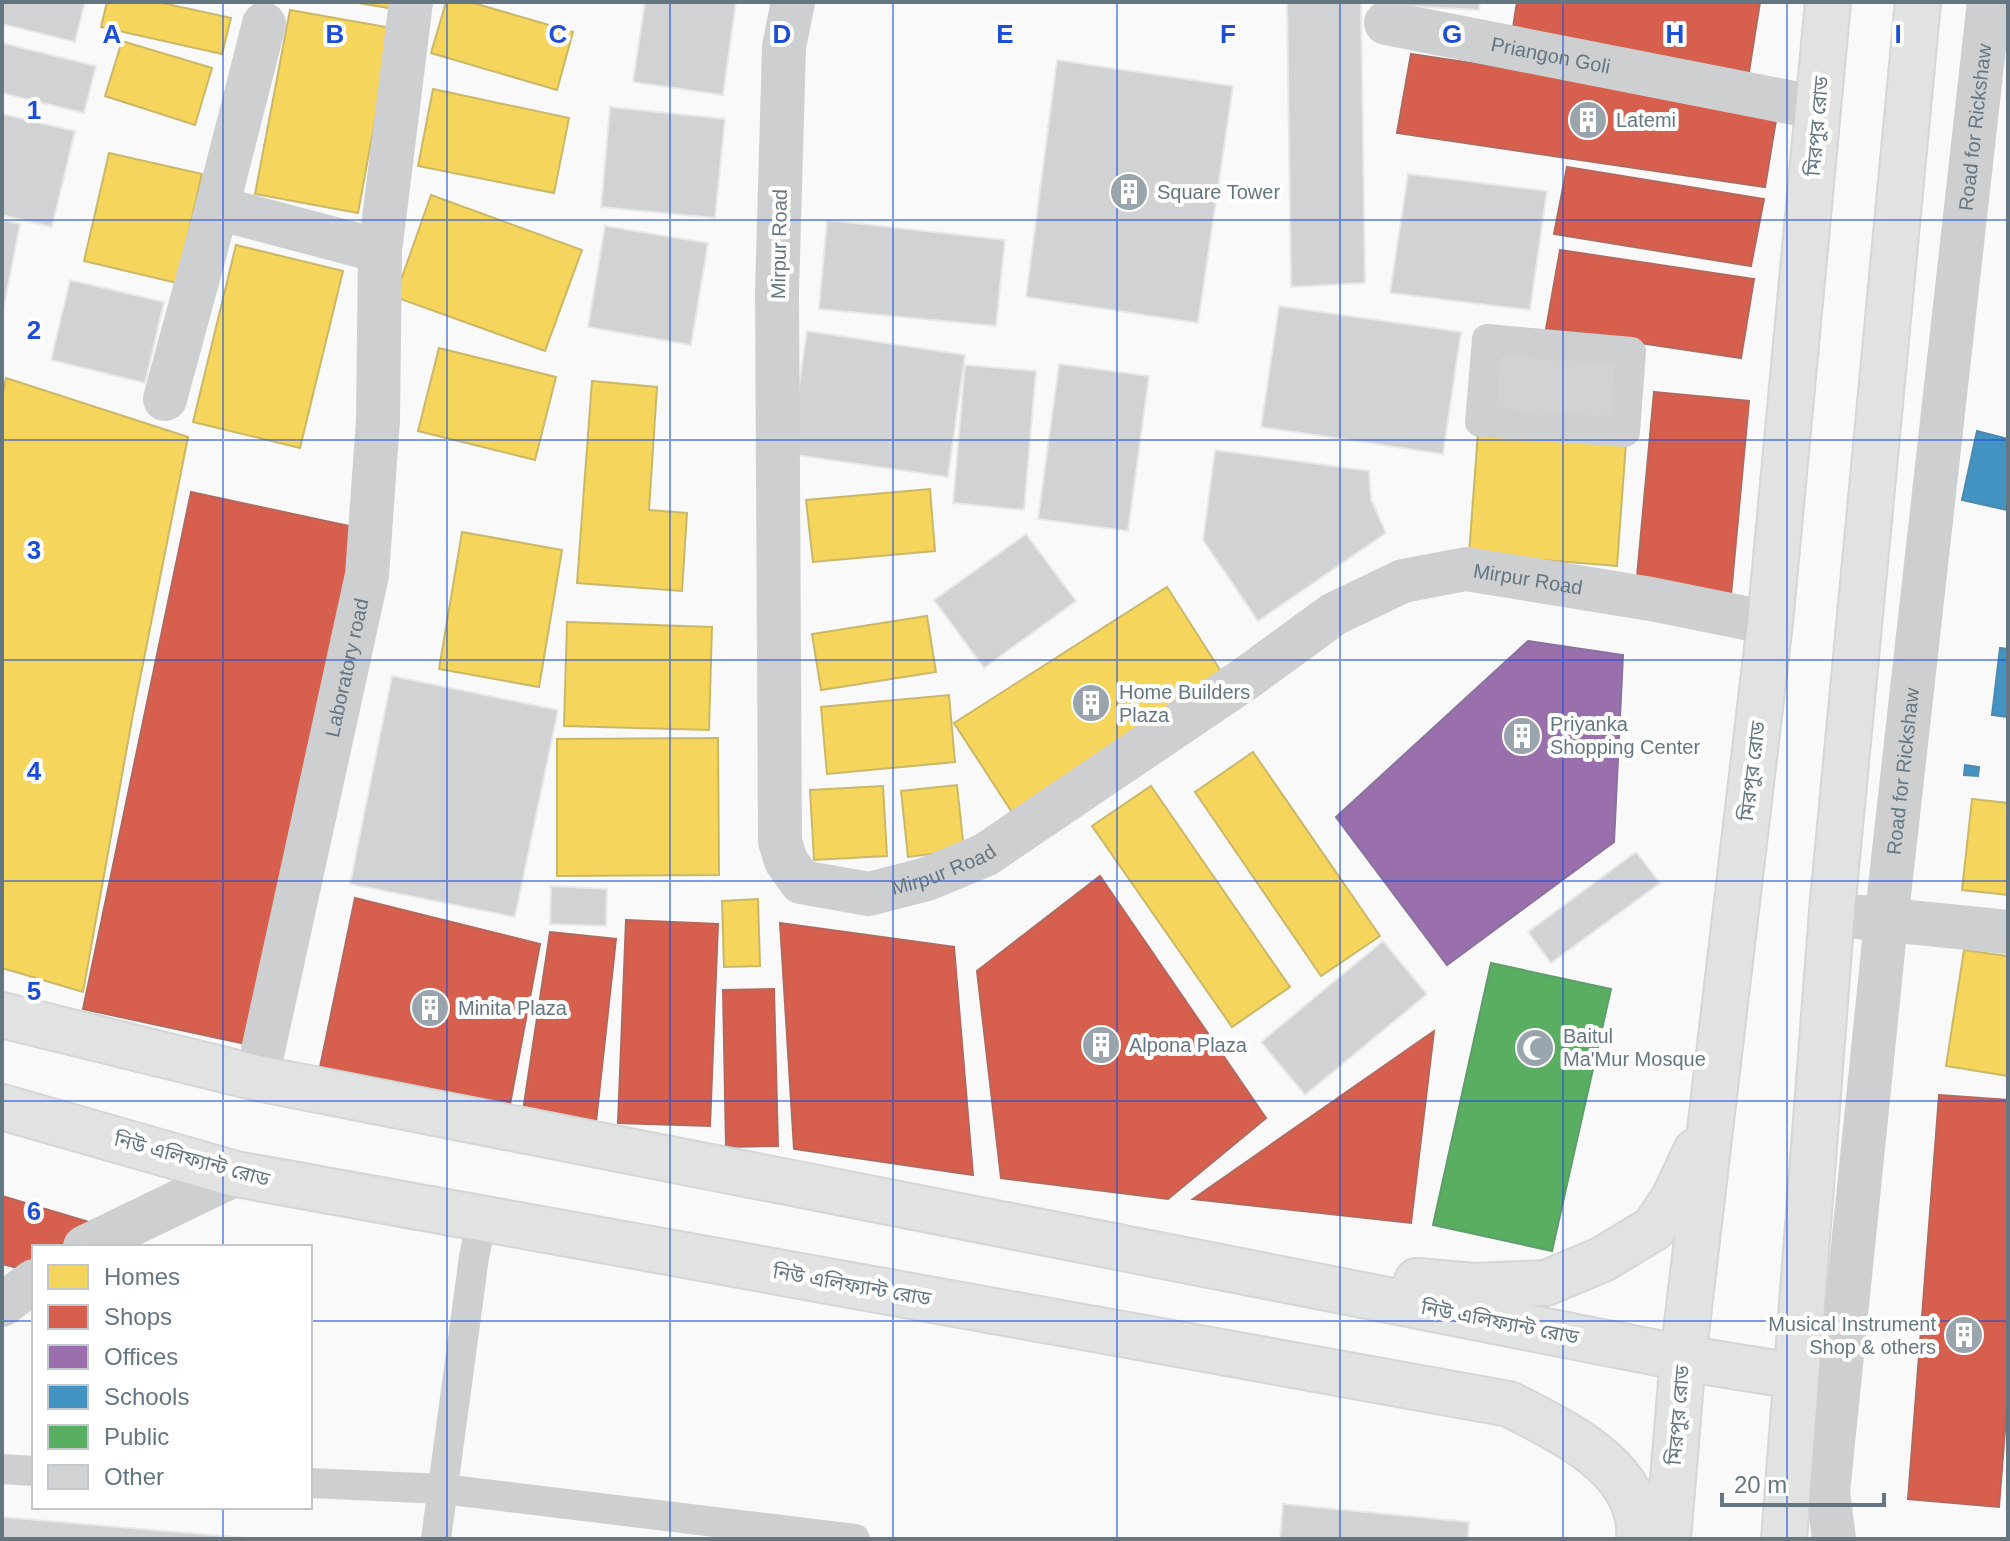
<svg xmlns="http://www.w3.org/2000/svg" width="2010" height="1541" viewBox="0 0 2010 1541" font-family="Arial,'Noto Sans Bengali',sans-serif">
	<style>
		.homes { fill: #f6d55c; stroke: #cab868; stroke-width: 2 }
		.shops { fill: #d6604d; stroke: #b4675d; stroke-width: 2 }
		.offices { fill: #9970ab; stroke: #89729f; stroke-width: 2 }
		.schools { fill: #4393c3; stroke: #4d8ab0; stroke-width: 2 }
		.public { fill: #5aae61; stroke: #5d9d6b; stroke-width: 2 }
		.building { fill: #d0d2d3; stroke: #e8e8e8; stroke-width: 2 }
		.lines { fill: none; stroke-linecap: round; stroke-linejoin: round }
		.trunk-casing { stroke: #d5d6d6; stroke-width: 48 }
		.service { stroke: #cecfd0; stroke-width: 30 }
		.minor { stroke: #cecfd0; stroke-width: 44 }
		.trunk { stroke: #e1e2e2; stroke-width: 44 }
		.grid { fill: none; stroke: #1d4ed8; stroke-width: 2; stroke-opacity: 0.55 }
		.labels { text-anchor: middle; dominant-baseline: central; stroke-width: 8; stroke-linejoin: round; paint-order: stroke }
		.street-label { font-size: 20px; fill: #657683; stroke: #fff }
		.poi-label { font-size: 20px; fill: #657683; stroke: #fff; text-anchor: start }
		.grid-label { font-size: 26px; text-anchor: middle; font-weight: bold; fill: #1d4ed8; stroke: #fff; stroke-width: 8; stroke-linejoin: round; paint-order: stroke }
	</style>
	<rect width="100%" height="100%" fill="#f9f9f9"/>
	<path class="homes" d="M107,2H158L231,18L222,54L101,27Z
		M352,2H396L395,9Z
		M446,2H470L573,32L557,90L431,53Z
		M290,10L392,28L358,213L255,194Z
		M122,41L212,68L195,125L105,96Z
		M433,89L569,118L554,193L418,166Z
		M109,153L202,174L177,283L84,261Z
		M431,195L582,250L545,351L395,297Z
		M236,245L343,271L300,448L193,422Z
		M439,348L556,377L535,460L418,431Z
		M6,378L188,437L133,714L83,992L2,968V398Z
		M592,381L657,387L649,510L687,513L682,591L577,583Z
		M1478,432L1626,443L1617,566L1469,554Z
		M930,489L935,551L813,562L806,500Z
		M462,532L562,550L539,687L439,669Z
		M1167,587L1229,684L1017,820L954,723Z
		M927,616L936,672L821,690L812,634Z
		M567,622L712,627L709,730L564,726Z
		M949,695L955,762L827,774L821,707Z
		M718,738L719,875L557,876V739Z
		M1253,752L1380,936L1321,976L1195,792Z
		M957,785L964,850L908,857L901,791Z
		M883,786L887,856L814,860L810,790Z
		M1151,786L1290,987L1232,1027L1092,826Z
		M1972,799L2008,803V895L1962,890Z
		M758,899L760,966L724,967L722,901Z
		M1964,950L2008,956V1076L1946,1066Z"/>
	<path class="shops" d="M1517,2H1760L1749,72L1511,40Z
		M1411,54L1778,108L1765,187L1397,133Z
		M1567,167L1764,199L1751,266L1554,234Z
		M1560,250L1754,279L1741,358L1546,329Z
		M1654,392L1749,401L1731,595L1636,587Z
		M191,492L363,529L255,1046L83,1009Z
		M1100,876L1266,1118L1168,1199L1001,1178L977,971Z
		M355,898L540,944L508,1115L319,1072Z
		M626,920L718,924L710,1126L618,1123Z
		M780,923L954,947L973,1175L794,1149Z
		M550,932L616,939L596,1122L523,1111Z
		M774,989L778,1146L726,1147L723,990Z
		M1434,1031L1411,1223L1193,1199Z
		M1939,1095L2008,1100V1392L1999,1507L1908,1499Z
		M2,1196L96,1224L61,1247H34V1264L25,1270L2,1264Z"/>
	<path class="offices" d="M1528,641L1623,655L1614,842L1447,965L1336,817Z"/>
	<path class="schools" d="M1977,431L2008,439L2007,510L1962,500Z
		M2000,648L2008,649V717L1992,715Z
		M1965,765L1979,767L1978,776L1964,775Z"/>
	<path class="public" d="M1491,963L1611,989L1552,1251L1433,1225Z"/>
	<path class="building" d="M2,2H85L75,42L2,24Z
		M645,2H736L723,95L633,82Z
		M1287,2H1361L1365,283L1291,287Z
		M1387,2H1480L1479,10L1387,5Z
		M2,43L96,66L84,113L2,93Z
		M1057,60L1233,86L1198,323L1026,297Z
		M610,107L725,119L715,218L601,207Z
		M2,114L75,131L52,227L2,215Z
		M1408,174L1547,191L1530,310L1390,293Z
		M2,220L20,224L2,317Z
		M827,220L1005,240L996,326L819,309Z
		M605,226L708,243L691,345L588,327Z
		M70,280L164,302L145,383L51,360Z
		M1279,306L1461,332L1443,454L1261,427Z
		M807,331L965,355L948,477L789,454Z
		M1487,339L1631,352L1625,432L1480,422Z
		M1059,364L1149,376L1128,531L1038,519Z
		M965,365L1036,371L1024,510L953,503Z
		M1215,450L1369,471L1371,499L1386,533L1258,621L1203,540Z
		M1026,534L1076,601L984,668L934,600Z
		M392,676L558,710L515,917L350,884Z
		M1636,852L1660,883L1551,963L1528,932Z
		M551,886L607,889L606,926L550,924Z
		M1383,941L1427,994L1305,1095L1261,1042Z
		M1283,1504L1469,1522L1468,1539H1280Z
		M2,1517L258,1539H2Z"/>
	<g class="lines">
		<defs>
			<path id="trunk" d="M2,1015L257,1078L1683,1358L1794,1376
				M2,1107L236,1174L1509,1404C1563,1432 1644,1468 1639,1539
				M1417,1281L1474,1286L1546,1283L1603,1259L1654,1228L1674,1198L1696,1151
				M1668,1539L1683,1358L1770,623L1828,2
				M1784,1539L1832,911L1918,2"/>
		</defs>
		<use href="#trunk" class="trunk-casing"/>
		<path class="service" d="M1487,339L1631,352L1625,432L1480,422Z
			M2,1469L34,1471
			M310,1483L443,1489L855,1539
			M436,1539L474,1257L482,1218"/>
		<g class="minor">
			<path id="s1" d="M793,2L784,47L777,292L780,841L786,861L801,882L869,894L927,879L985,855L1245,679L1334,614L1403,581L1466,569L1651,599L1770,623"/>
			<path id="s2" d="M1386,23L1819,108"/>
			<path d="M217,208L264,24"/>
			<path d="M165,399L217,208L380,251"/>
			<path d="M1859,917L2008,932"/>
			<path id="s3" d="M257,1078L367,575L378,420L380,251L411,2"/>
			<path d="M85,1247L236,1174"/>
			<path d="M2,1305L34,1281"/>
			<path id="s4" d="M1834,1539L1828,1492L1886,922L1989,2"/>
		</g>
		<use href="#trunk" class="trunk"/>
	</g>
	<path class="grid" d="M223,2V1247M447,2V1539M670,2V1539M893,2V1539M1117,2V1539M1340,2V1539M1563,2V1539M1787,2V1539M2,220H2008M2,440H2008M2,660H2008M2,881H2008M2,1101H2008M2,1321H34M310,1321H2008M223,1507V1539"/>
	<defs>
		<symbol id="building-disc" viewBox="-11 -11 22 22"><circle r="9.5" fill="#99a4ac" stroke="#fff"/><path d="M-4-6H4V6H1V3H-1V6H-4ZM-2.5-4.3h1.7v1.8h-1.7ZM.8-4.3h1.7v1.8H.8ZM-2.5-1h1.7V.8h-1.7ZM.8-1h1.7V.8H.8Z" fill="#fff"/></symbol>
		<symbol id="mosque-disc" viewBox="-11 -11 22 22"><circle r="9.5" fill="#99a4ac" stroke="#fff"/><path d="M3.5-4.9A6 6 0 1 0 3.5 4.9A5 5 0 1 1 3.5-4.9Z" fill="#fff"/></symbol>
	</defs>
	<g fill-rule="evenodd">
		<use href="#building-disc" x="1566" y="98" width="44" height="44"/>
		<use href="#building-disc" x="1107" y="170" width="44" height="44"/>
		<use href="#building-disc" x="1069" y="681" width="44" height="44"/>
		<use href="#building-disc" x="1500" y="714" width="44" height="44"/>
		<use href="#building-disc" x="408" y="986" width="44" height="44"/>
		<use href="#building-disc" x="1079" y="1023" width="44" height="44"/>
		<use href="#mosque-disc" x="1513" y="1026" width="44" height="44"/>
		<use href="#building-disc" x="1942" y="1313" width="44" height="44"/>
	</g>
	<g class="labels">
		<g class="street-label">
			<text stroke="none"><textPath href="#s2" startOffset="168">Priangon Goli</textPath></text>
			<text transform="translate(1817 126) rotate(-85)">মিরপুর রোড</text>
			<text stroke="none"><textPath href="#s4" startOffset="1420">Road for Rickshaw</textPath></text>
			<text transform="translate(779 244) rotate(-89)">Mirpur Road</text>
			<text stroke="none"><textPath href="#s1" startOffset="1706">Mirpur Road</textPath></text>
			<text stroke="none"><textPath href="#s3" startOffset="420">Laboratory road</textPath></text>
			<text stroke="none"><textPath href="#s4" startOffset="772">Road for Rickshaw</textPath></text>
			<text transform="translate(1752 771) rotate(-83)">মিরপুর রোড</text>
			<text stroke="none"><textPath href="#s1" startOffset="1034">Mirpur Road</textPath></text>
			<text transform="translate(192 1159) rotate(15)">নিউ এলিফ্যান্ট রোড</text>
			<text transform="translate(852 1285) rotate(10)">নিউ এলিফ্যান্ট রোড</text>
			<text transform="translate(1500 1322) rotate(11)">নিউ এলিফ্যান্ট রোড</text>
			<text transform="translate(1678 1415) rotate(-85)">মিরপুর রোড</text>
		</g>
		<g class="poi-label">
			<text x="1616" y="120">Latemi</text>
			<text x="1157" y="192">Square Tower</text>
			<text x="1119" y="692">Home Builders<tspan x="1119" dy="23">Plaza</tspan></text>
			<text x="1550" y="724">Priyanka<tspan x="1550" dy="23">Shopping Center</tspan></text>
			<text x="458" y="1008">Minita Plaza</text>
			<text x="1563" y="1036">Baitul<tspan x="1563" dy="23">Ma'Mur Mosque</tspan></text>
			<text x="1129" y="1045">Alpona Plaza</text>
			<text x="1936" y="1324" text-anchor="end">Musical Instrument<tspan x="1936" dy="23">Shop &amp; others</tspan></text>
		</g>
	</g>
	<g class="grid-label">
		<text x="112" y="43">A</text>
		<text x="335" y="43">B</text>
		<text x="558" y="43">C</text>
		<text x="782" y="43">D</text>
		<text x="1005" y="43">E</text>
		<text x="1228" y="43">F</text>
		<text x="1452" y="43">G</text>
		<text x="1675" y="43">H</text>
		<text x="1898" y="43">I</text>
		<text x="34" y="119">1</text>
		<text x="34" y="339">2</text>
		<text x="34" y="559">3</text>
		<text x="34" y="780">4</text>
		<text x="34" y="1000">5</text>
		<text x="34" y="1220">6</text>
	</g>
	<rect width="2010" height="1541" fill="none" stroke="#657683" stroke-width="8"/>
	<rect x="32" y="1245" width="280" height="264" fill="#ffffff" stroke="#c1c8cd" stroke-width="2"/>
	<rect x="48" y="1265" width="40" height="24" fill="#f6d55c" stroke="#c1c8cd" stroke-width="2"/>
	<text x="104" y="1285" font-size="24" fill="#657683">Homes</text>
	<rect x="48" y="1305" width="40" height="24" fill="#d6604d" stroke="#c1c8cd" stroke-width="2"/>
	<text x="104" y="1325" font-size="24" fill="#657683">Shops</text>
	<rect x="48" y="1345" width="40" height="24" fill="#9970ab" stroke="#c1c8cd" stroke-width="2"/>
	<text x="104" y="1365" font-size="24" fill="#657683">Offices</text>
	<rect x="48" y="1385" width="40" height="24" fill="#4393c3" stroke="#c1c8cd" stroke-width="2"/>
	<text x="104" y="1405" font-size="24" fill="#657683">Schools</text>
	<rect x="48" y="1425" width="40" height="24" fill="#5aae61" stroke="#c1c8cd" stroke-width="2"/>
	<text x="104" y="1445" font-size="24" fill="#657683">Public</text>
	<rect x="48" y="1465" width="40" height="24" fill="#d0d2d3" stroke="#c1c8cd" stroke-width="2"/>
	<text x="104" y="1485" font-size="24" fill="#657683">Other</text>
	<path d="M1722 1493v12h162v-12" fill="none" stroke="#657683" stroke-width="4"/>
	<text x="1734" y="1493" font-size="24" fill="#657683" stroke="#ffffff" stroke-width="6" paint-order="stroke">20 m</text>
</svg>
